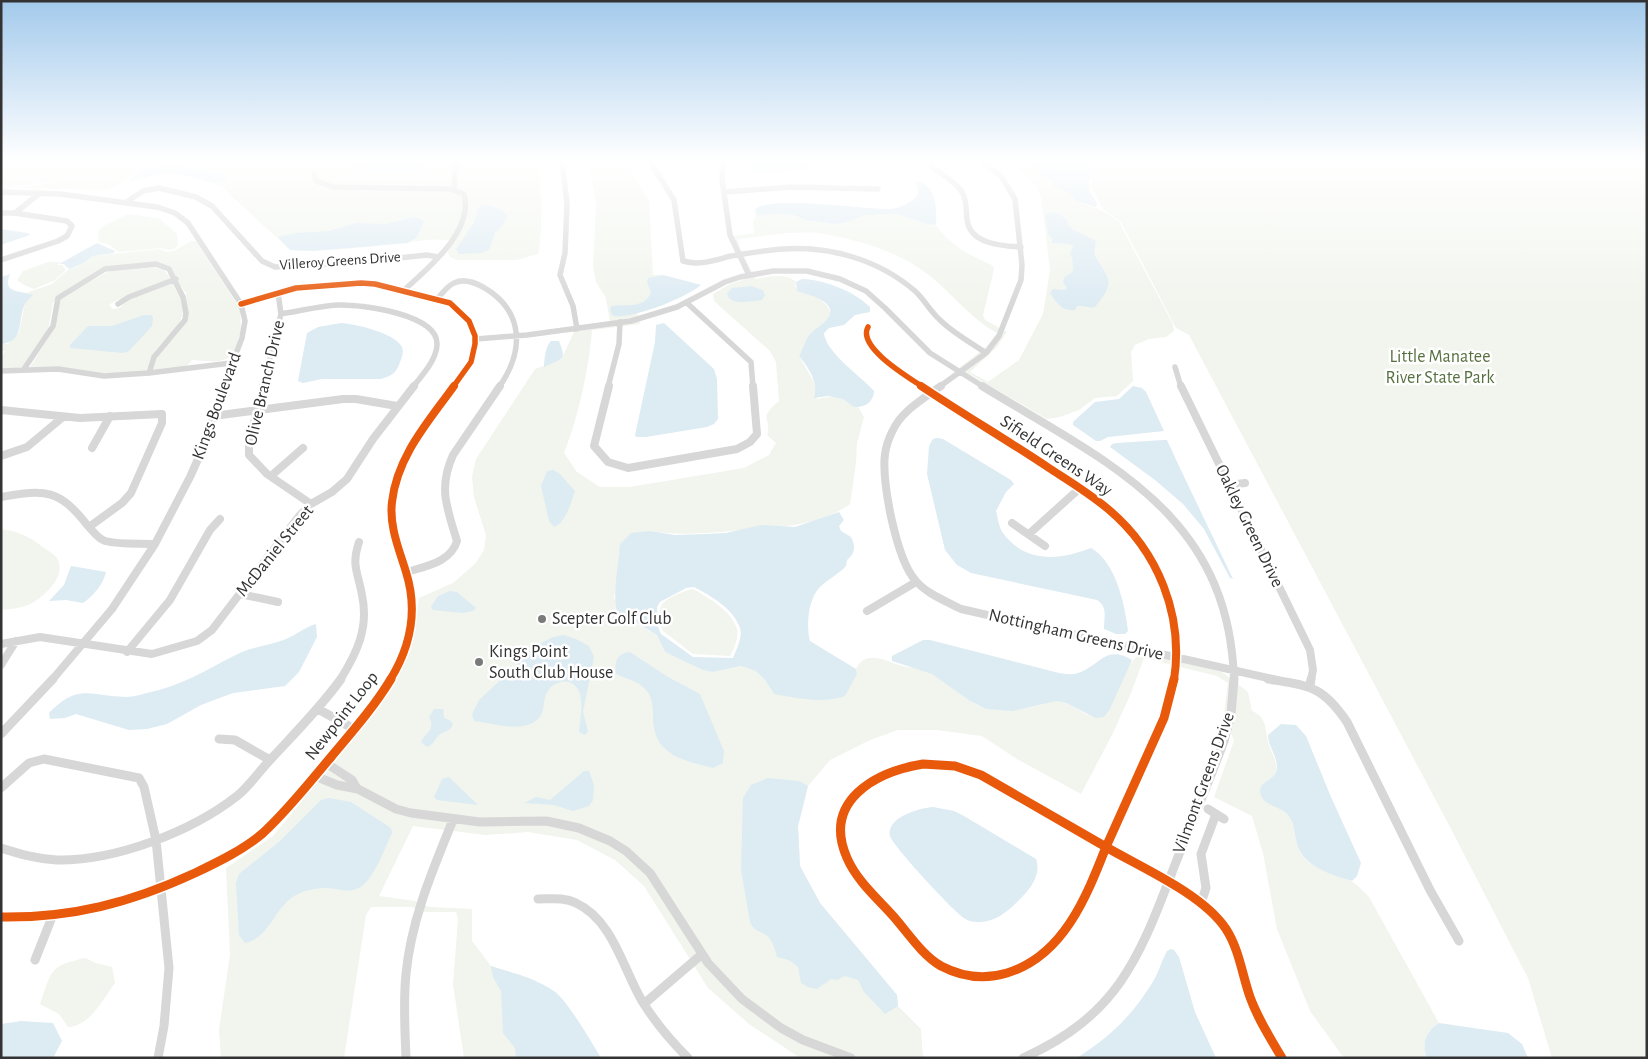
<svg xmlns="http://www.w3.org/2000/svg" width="1648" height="1059" viewBox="0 0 1648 1059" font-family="'Alegreya Sans',sans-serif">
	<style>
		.green { fill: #f1f5ed }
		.water { fill: #ddebf3; fill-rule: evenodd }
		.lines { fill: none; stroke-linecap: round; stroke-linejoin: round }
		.minor-far2 { stroke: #d7d7d7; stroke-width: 5.5 }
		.minor-far1 { stroke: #d7d7d7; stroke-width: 8 }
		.minor { stroke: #d7d7d7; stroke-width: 9 }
		.cycleway-far2-casing { stroke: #fff; stroke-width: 8 }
		.cycleway-far1-casing { stroke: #fff; stroke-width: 11 }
		.cycleway-casing { stroke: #fff; stroke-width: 12 }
		.cycleway-far2 { stroke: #e8590c; stroke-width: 5.5 }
		.cycleway-far1 { stroke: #e8590c; stroke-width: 8 }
		.cycleway { stroke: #e8590c; stroke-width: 9 }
		.poi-dot { fill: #7a7a7a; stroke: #fff; stroke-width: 2 }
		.labels { text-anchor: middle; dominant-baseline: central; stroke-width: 5; stroke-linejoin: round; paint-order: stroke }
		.far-street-label { font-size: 15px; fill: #333; stroke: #fff }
		.park-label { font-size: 18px; fill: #56703f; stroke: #fff }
		.street-label { font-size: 18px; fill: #333; stroke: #fff }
		.poi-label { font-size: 18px; fill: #333; stroke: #fff; text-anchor: start }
	</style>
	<rect width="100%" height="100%" fill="#fff"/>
	<path class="green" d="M1,160H538C541,192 544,223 538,254L516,260H457L450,257L448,252L454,241C433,237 413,242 392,244C358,248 324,252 290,250L222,187C207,180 176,171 160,174C150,175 139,182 129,181L141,167L118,165L117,166L139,167L124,182L107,190L16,188L51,183L81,168H80L58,180L7,188L1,191Z
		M589,160H624L649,201L653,275H663L701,285L664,305L637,313L640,324L592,330C589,368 578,418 564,453L577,472L600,487H630L744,468L769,455L776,443L767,435C773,419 756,420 779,401L776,362L770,351L714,301L713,294L730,284L748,278L728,237L754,233L753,222L756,215L781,214L794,215L805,220L836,224L849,222L864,215L898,214L926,224L936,225C949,245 971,256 992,265L994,269L983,315L985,320L1007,332L996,348L970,372L988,382L1019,360L1043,314L1050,270L1041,196L1035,185L1009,160H1033L1039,173L1052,183L1053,187L1070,193L1076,201C1093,207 1105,210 1119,222L1173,324L1174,331L1166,337L1149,339L1135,345L1131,352L1133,381L1117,396L1095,398L1079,410L1060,417L1047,419L959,368L986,347L997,333C968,317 949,289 922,270C896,251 849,237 818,233C791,231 764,236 738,239L740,248L756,279C768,277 786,272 796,282L795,287C805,293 838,303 828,318C823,325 815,328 810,334C805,340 803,349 799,356L814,382L817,399C826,397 834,396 843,399C849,402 851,406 858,407L864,417L857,443L856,463L850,504C819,526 780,527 743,530C711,533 682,536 650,531L618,574L614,598L626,618L657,635L665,652L713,672L741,666L757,671L765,680L774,694L857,674L856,669C865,651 882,659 896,664C908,669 921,667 933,674C949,683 961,697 977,705C992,712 1014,710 1030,707C1039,706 1047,701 1056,701C1068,702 1078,710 1088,715L1110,709C1118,689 1124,666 1141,653L1222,672L1248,692L1252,711C1267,717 1265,729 1268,742C1272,756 1280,762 1274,777L1267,781L1266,802C1271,804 1279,806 1284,809C1299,822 1291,844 1304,858C1316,871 1337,872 1352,882C1358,885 1364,892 1369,897L1439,1023C1426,1031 1421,1044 1427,1058H1344L1310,1011L1277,929L1263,853L1252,816L1214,797L1234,741L1224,714L1228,683L1217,676L1144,658L1131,693L1113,733L1081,794L1017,759L982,736L937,730H898L870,740L830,760L808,786L798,826L800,866L820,903L897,995L898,1006L921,1029L923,1058L799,1057L749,1024L708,988L644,886L615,860L577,840L528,832L485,835L413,826L379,896L415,901L429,907L472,909V941L491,966L529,978L556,992L582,1027L601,1058H464L453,984L458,919L456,912H424L412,907H371L366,915L344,1058H221L219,1030L230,955L226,868L273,836L367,722L393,683L404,659L414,631L419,598L453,583L475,564L484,550L486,535L474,497L472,477L476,459L535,369L561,360L574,332L575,326L610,321L606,298L596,282L593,266L596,205Z
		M1086,160H1647V1058H1552L1528,978L1450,827L1189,335L1176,328L1121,222L1103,209L1090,186L1094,172Z
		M128,214L159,218L177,234L178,245L174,249L169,250L160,248L119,252L108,244L99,242L98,231L103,226Z
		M191,241H197L240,309L241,332L234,351L228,358C216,364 204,360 192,360L186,367L151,371L157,356L187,321L186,293L168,268L131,264L113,267L57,297L53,303L48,330L22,368L1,370V356L5,351H1V344H8L19,332L25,304L32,295L26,293L52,284L69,269L83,263L93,256L159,249L167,252L174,251Z
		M48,262H60L57,265H62L66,270L55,280L34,289L24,285L17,280L23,271Z
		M151,266L164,270L171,279L113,302L109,305L113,309L120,308L127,300L173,283C195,318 177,324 156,350C151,356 149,364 146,372L108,374L54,367H30L52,332L60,298L111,270Z
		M1,529C17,531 28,536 40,545C45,549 55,554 58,560C66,577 44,596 32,603C23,608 11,609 1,610Z
		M693,589C709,598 732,611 737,629C739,637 734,649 730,656L693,654L663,631C660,625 658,612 661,606C663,599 686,590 693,589Z
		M85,958L96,963L112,967L115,983C103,999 90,1026 68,1027L59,1014L40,1004C52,970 49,966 85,958Z"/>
	<path class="water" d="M355,160H423L426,170L424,172H361L353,168L352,162Z
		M754,160H798L816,169L753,172L751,170Z
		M1033,160L1087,162L1092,172C1087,186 1088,191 1097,203L1096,207L1076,201L1070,193L1053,187L1052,183L1039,173Z
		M177,166L222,173L226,177L223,182C206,185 189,174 172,173C157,171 144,181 130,180C140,167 162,167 177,166Z
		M916,181C937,184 937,209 936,225L926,224L898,214L864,215L849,222L836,224L805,220L794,215L781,214L756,215L755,209C772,195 866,210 892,209C903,206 911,204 918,194Z
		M483,205C494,206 501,208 508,216L503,225L495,233L489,250L481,253L459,254L456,249L474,223L478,208Z
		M1052,212L1061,215L1068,221L1067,224L1072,229L1096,241L1094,254C1109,281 1117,280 1095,307C1089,309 1084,305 1077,306L1075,310C1061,311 1057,303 1050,293L1053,289L1064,290L1067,288L1063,282L1064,278C1066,275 1070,275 1072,272C1075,268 1071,264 1073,260L1070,254L1073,246L1069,244L1052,243V239L1048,234L1045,215Z
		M414,217L424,221L417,237L408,243L312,251L290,250L278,237L295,233L329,231L356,223L386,224Z
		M1,229L28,233L30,235L1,245Z
		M97,243L115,251L114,253L93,256L83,263L69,269L64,264H59Z
		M10,274C2,294 19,290 33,295C30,298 27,301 25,304C17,320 25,342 1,344V277Z
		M663,275L701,285C688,297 626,322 612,315L610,309L612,306C628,304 643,309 651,293L647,282L648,278Z
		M802,279C826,280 853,291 870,307V312L855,315L844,325L829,328L824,333C825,352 862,377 874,391C874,402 864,408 854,407L843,399L828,396L814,398C819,383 809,368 799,356C803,349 805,340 810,334C815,328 823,325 828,318C839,301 808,295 797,291L796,282Z
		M751,286L763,290L765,295L762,300C752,301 729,307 727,293L732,288Z
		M144,315H151L153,318L152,326L129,351L123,353L70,348V345L88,326H112Z
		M341,323C356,324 395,333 402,347C404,352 402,357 400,362C397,372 392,376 381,379H322L303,383L298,381L307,333L318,327Z
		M664,323L714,369L717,379L718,419L714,424L707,427L646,437H636L635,435L655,342L656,325Z
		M551,341H559C567,362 563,358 544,367C544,360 546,345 551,341Z
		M1133,386L1142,388L1146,392L1164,431L1108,437L1100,441H1096L1073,425V422L1095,402L1119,399Z
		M937,438L943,439L1011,480L1014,484L1006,492L996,511C998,518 999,528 1003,533C1026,564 1060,560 1091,548C1116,562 1125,605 1128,631L1125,634H1116L1104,629C1104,617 1108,607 1097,600L971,573L957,565L945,550L927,474L929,446L933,439Z
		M1163,440H1167L1178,464L1233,579L1230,578L1204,529L1183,504L1155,480L1110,447L1112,444L1117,443Z
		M553,470L559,473L575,491C571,502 566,523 554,527L549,521L541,486L547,471Z
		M839,512L844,520L839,526L841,531L851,537C856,546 855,554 847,560L846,566C838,575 826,580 819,588C808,600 806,626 810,641L856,669L857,674L845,696C822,704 797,698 774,694L765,680L756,671L741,666L713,672L703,670L665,652L657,635L617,611C612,592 619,565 620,544L631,533L650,531L675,535L706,534L726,533L761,525L795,527ZM694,587C711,596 734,609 740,628C743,637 736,650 733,658L693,657L661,634L658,627L657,607L660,602L686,588Z
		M71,566L106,572C103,585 93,596 83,603L66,600L49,601L64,585Z
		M450,591L457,592L476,608L473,611L463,613L433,610L431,607L438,596Z
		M316,624L317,637L299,672L285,686L233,693L201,705L167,724L147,729L129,730L76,714L65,718L50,719L49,713C79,683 88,696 126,697C136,697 149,692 159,690C189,682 214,665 242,652C256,646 272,645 286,639C296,635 305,627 316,624Z
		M564,635L576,639L589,646L594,657L583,712L588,731L585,735L579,732C580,717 587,690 571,683C563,679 552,684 548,691C541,702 547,715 534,722C519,732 492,723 474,721L472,714L479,700L539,644L553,637Z
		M923,640H930L1059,673C1065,674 1072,675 1078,673C1100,666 1105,644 1132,660L1110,709L1104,717L1096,718L1066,703L1056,701L1013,711L986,709L970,701L932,674L892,661V656Z
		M630,652L668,677L700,694L724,751L723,763L713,768C681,760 652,754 653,715C653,707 652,696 646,690C639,681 626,679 616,674C614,662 617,653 630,652Z
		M434,709H443L444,718L451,721L453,725C449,732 444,731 439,735C434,740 434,744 427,747L421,742C426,732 436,730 429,717Z
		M1281,724L1296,725L1306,736L1331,797L1361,863L1357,876L1352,881C1332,875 1302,866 1297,844C1294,834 1295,823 1288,815C1281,806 1261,806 1260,791C1260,781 1274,780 1276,772C1280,758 1268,748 1268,735Z
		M584,771H589L594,785L593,800L589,806L573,811L554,805L524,803L536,797L550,800Z
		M449,777L478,805L437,800L434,797L442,779Z
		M768,778L799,781L808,786L798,826L800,866L820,903L897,995L898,1006L885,1014L864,992L858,980L845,976L837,980L831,979L817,989L808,987L801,983L798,967L789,960L777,957C775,950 773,940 766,935C758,930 754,931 750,922L741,870L743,798L751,785Z
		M329,798L351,802L391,828L392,833C385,848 375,876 362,886C350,895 339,888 326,888C316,888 305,890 296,895C275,906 269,939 245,943L239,935L236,883L239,874L280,841L321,800Z
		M933,807L954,811L964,816L1036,859C1041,872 1033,886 1023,896C1012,908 996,923 978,922C973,922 968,921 964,918C953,911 892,845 890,836C886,817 920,808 933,807Z
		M1171,949L1174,950L1179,957L1195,1012L1216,1058H1077C1112,1035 1132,1016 1154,980C1159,971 1162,960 1167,951Z
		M491,966C512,973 536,978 555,992C567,1000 592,1043 601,1058H516L515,1048L503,1033L501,991L493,977Z
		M21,1021L53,1023L62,1041L53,1058H1V1024Z
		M1439,1023L1508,1033L1522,1044L1528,1058H1427C1421,1044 1426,1031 1439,1023Z"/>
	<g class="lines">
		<path class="minor-far2" d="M562,160L567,204L565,253L560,275L573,306L577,329
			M649,160L674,200L683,261C700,266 715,260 731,256C749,253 766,250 784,249C831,246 879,260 915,291C924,299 930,311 940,320C953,333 970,342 986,353
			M723,160L722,179L730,235L749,275
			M931,160L932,167C942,175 955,181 962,192C967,200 966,210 967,219C969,244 1002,246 1021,247
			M314,174L316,181L333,187L450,189L464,194C474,232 427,269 403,291
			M454,189L456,160
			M1,192L60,194L157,207L175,213L188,223L241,304L245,321L242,338L223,387
			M724,192L791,187L878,189
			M125,203L143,191L159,188L196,197L212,206L262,261L275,267L351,263L427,255L438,257
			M1,213H15L67,221L72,226L67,236L58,241L1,260
			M15,213L40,193
			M437,299C442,294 447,286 454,283C464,278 474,282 483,287C525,311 524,352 499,387
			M687,303L751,362L753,387
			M118,304L129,297L176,279
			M241,304L296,288L361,283L375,284L450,303L469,321L475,336V344L471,362L453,387
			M281,314C300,311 319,306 338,305C360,304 439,314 437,345C436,361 422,375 413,387
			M868,327C857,347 908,377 923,387
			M476,339L527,335L631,321L677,307L725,282L740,277L773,271H807L840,279L866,291L885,308L930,353L984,387
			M1175,367L1181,387
			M24,369L53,326L58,298L105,269L156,264L169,269L183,297L186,313L185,320L154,357L149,373
			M1,371L58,369L104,376L149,373L231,363
			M263,387L281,314L278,293
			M608,387L619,344L620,322
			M939,387L986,353L999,336L1021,280L1022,265L1015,199L1001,176L980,160"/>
		<path class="minor-far1" d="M263,386L249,443V455L267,474L311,504
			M609,386L594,446L608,462L628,468L737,449L750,442L757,434L753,386
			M921,386C963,414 1007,440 1049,468C1069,481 1089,493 1108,509C1158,551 1184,615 1174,680
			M941,386C923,399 901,411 892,432C889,438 886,447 885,454C881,482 897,561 916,581C927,594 946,601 961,609L1277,680
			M982,386C1106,462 1229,513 1234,680
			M1181,386L1310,650L1313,670L1311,680
			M1,410L80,418L162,414V423L131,493L122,503L89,527
			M213,416L343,399H356L397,406
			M92,448L110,416
			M1,456L27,447L63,417
			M271,476L303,448
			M1229,485L1245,483
			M1,497C46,489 59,489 88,526C93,531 98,539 105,541C120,545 139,543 155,544
			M1012,523L1045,546
			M1029,534L1080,488
			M407,572C426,566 451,562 457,541C447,508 438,488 453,455L500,386
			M240,594L278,602
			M867,611L916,582
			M1,644L40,637L152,654L197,641L212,630L300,515L311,504L332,492L347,479L373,439L414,386
			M127,652L170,600L210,530L220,519
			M1,665L16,641
			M52,680L112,609L155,544L190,477L207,439L223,386
			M340,680C357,653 369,628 362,595C358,572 351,566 359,542
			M390,680C411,646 418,610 406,572C399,549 389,526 392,502C397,456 429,421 454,386"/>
		<path class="minor" d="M1268,679C1309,686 1322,685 1347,722L1430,890L1459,941
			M1310,686L1311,679
			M318,709L354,729
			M1,734L53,679
			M219,739L235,740L270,760
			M326,763L352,780L357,789
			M923,764L955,766L981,775L1106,847C1086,898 1063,956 1007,973C984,980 962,977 941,966C922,955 908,933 894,917C877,898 857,881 847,858C822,801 875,772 923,764Z
			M315,776L337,785L358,789L396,809L411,813L480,822L546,821L579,828L610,841L626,851L650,873L708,963L742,999L781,1028L803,1040L851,1058
			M1,788L29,763L44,759L139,778L144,787L156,840L169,968L164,1026L158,1058
			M1208,809L1224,819
			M1106,847C1142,868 1203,894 1226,929C1239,949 1242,974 1250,997C1258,1019 1270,1038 1282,1058
			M1106,847L1164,718L1174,679
			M1,848C20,854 37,859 57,860C115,861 191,832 237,796C250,786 259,771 271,759C295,733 320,708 341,679
			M538,899C551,899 564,897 576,903C613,920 623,969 642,1001C655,1022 671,1041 688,1058
			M1201,903L1206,888L1201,854L1216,814
			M1,917C72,918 130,903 195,873C218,862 243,850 263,833C288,810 309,783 331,757C352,732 374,707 391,679
			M35,960L52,917
			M645,1003L701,955
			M406,1058C405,1030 403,1002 406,974C411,920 433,869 453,820
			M1023,1058C1121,1014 1140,955 1176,862C1192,821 1209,782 1224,741L1231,714L1234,679"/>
		<defs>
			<path id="cycleway-far2" d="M241,304L296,288L361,283L375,284L450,303L469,321L475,336V344L471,362L453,387
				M868,327C857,347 908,377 923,387"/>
			<path id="cycleway-far1" d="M921,386C963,414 1007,440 1049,468C1069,481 1089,493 1108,509C1158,551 1184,615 1174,680
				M390,680C411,646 418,610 406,572C399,549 389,526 392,502C397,456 429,421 454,386"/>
			<path id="cycleway" d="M923,764L955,766L981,775L1106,847C1086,898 1063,956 1007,973C984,980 962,977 941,966C922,955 908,933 894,917C877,898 857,881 847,858C822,801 875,772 923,764Z
				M1106,847C1142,868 1203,894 1226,929C1239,949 1242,974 1250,997C1258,1019 1270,1038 1282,1058
				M1106,847L1164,718L1174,679
				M1,917C72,918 130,903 195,873C218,862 243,850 263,833C288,810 309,783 331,757C352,732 374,707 391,679"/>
		</defs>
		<use href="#cycleway-far2" class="cycleway-far2-casing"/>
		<use href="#cycleway-far1" class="cycleway-far1-casing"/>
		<use href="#cycleway" class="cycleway-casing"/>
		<use href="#cycleway-far2" class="cycleway-far2"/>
		<use href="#cycleway-far1" class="cycleway-far1"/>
		<use href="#cycleway" class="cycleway"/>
	</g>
	<linearGradient id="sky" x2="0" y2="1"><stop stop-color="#a3caec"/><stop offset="0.52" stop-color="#fff"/><stop offset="1" stop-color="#fff" stop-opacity="0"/></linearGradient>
	<rect width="1648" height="308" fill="url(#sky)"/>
	<g class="poi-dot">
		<circle cx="542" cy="619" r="5"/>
		<circle cx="479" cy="662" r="5"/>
	</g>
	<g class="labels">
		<g class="far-street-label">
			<text transform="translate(340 261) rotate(-4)">Villeroy Greens Drive</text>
		</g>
		<g class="park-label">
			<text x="1440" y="357">Little Manatee<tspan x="1440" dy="21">River State Park</tspan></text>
		</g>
		<g class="street-label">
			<text transform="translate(265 383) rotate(-77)">Olive Branch Drive</text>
			<text transform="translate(217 406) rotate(-70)">Kings Boulevard</text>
			<text transform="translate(1056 456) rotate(34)">Sifield Greens Way</text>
			<text transform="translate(1249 526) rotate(64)">Oakley Green Drive</text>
			<text transform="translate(275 551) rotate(-51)">McDaniel Street</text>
			<text transform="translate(1076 635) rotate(13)">Nottingham Greens Drive</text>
			<text transform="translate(342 716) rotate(-52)">Newpoint Loop</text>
			<text transform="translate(1204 783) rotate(-70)">Vilmont Greens Drive</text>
		</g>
		<g class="poi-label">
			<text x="552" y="619">Scepter Golf Club</text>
			<text x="489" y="652">Kings Point<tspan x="489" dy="21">South Club House</tspan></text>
		</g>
	</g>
	<rect width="1648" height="1059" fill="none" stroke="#333333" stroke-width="5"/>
</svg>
